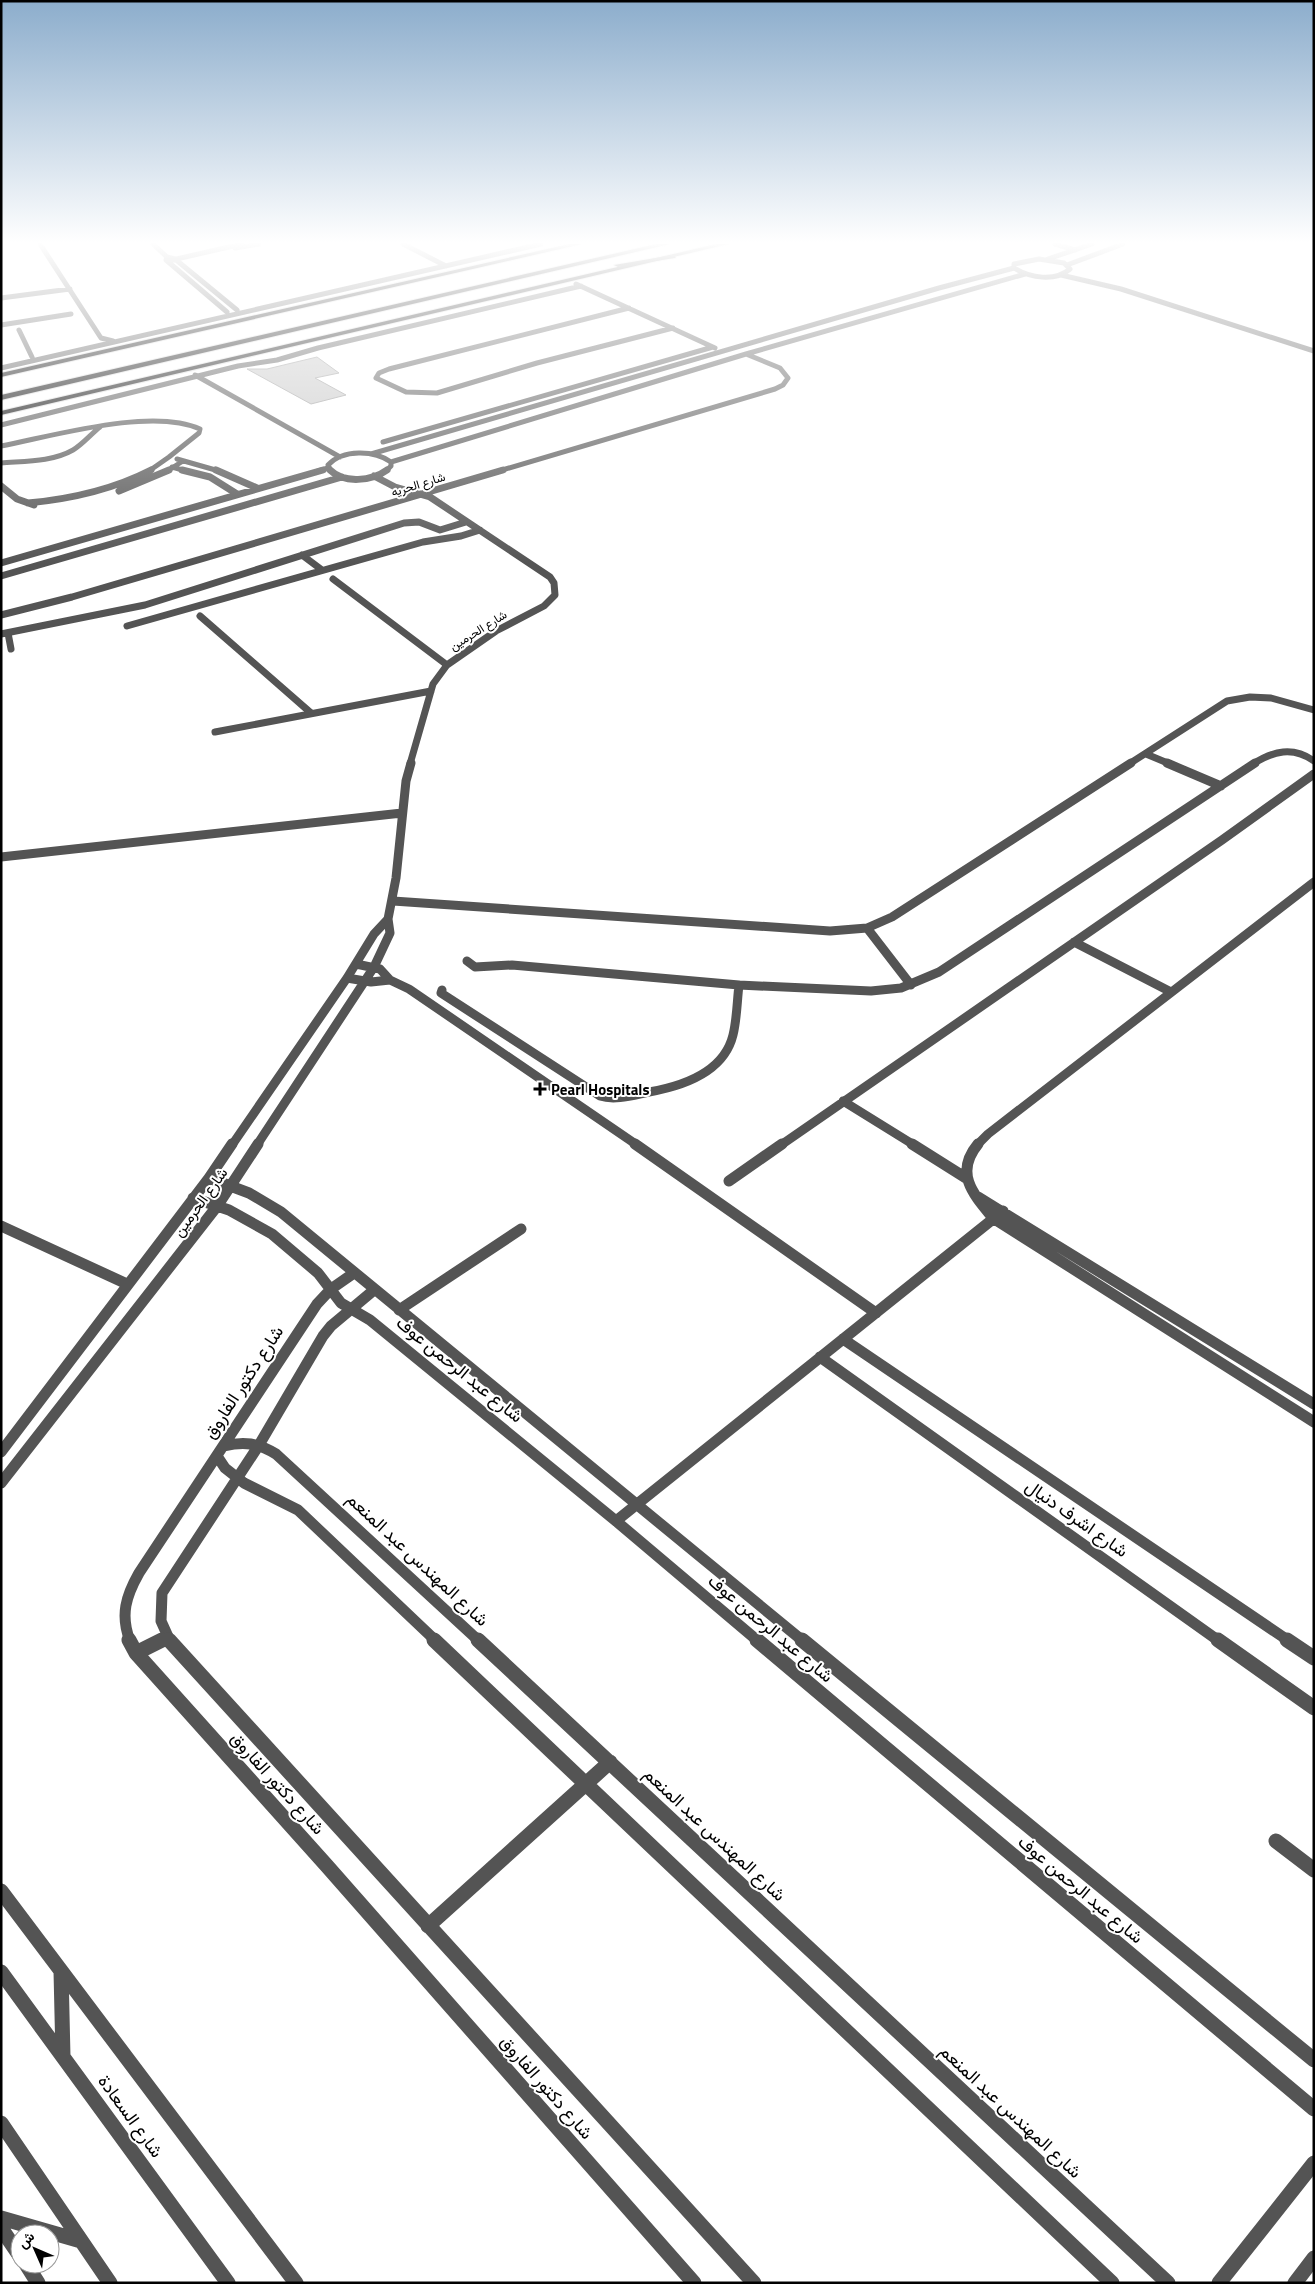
<svg xmlns="http://www.w3.org/2000/svg" width="1315" height="2284" viewBox="0 0 1315 2284" font-family="'Titillium Web',Vazirmatn,sans-serif">
	<style>
		.building { fill: #c4c4c4; stroke: #989898 }
		.lines { fill: none; stroke-linecap: round; stroke-linejoin: round }
		.trunk-casing { stroke: #dbdbdb; stroke-width: 2 }
		.motorway-casing { stroke: #dbdbdb; stroke-width: 2 }
		.minor-far4 { stroke: #545454; stroke-width: 5 }
		.minor-far3 { stroke: #545454; stroke-width: 7 }
		.minor-far2 { stroke: #545454; stroke-width: 9 }
		.minor-far1 { stroke: #545454; stroke-width: 11 }
		.minor { stroke: #545454; stroke-width: 15 }
		.tertiary-far1 { stroke: #545454; stroke-width: 5 }
		.tertiary { stroke: #545454; stroke-width: 15 }
		.trunk { fill: #000; fill-rule: evenodd }
		.motorway { fill: #000; fill-rule: evenodd }
		.poi-dot { fill: #000; stroke: #fff; stroke-width: 2 }
		.labels { text-anchor: middle; dominant-baseline: central; stroke-width: 4; stroke-linejoin: round; paint-order: stroke }
		.far-street-label { font-size: 12px; fill: #000; stroke: #fff }
		.poi-label { font-size: 15px; font-weight: bold; fill: #000; stroke: #fff; text-anchor: start }
		.street-label { font-size: 15px; fill: #000; stroke: #fff }
		.near-street-label { font-size: 18px; fill: #000; stroke: #fff }
	</style>
	<rect width="100%" height="100%" fill="#fff"/>
	<path class="building" d="M317,357L339,373L315,378L346,395L311,404L247,369H267Z"/>
	<g class="lines">
		<defs>
			<path id="trunk" d="M569,244H582L1,377V373Z
				M716,244H729L1,415V411Z"/>
			<path id="motorway" d="M656,244H670L1,400V395Z
				M673,255L676,257L675,258L618,267L614,265Z"/>
		</defs>
		<use href="#trunk" class="trunk-casing"/>
		<use href="#motorway" class="motorway-casing"/>
		<path class="minor-far4" d="M40,244L101,338L113,341
			M153,244L167,257L175,259L237,310
			M403,244L446,266
			M1055,244L1075,250
			M235,248L259,244
			M167,257L166,260L227,312
			M172,260L242,244
			M1061,275L1121,289L1314,351
			M576,284L715,348
			M1,298L70,289
			M629,308L389,369L379,373L376,378L406,392L437,393L537,363L673,328
			M1,325L71,314
			M19,330L32,357
			M1,368L541,244
			M195,375L340,457
			M1,425L238,366L277,360L318,348L581,286
			M383,442L713,347
			M1,446C53,436 152,407 200,429L199,433L169,457L149,471
			M371,454L939,288L1014,268
			M177,459L219,471
			M391,462L746,354L1025,274
			M1,463C25,461 52,462 73,450C83,444 91,434 100,427
			M172,467L186,471
			M167,471L183,461
			M318,471L328,468
			M331,471L328,465C343,449 374,450 391,462V466L386,471
			M499,471L775,389L783,385L788,378L780,368L746,354"/>
		<path class="minor-far3" d="M182,470L210,477L237,494
			M216,470L257,488
			M330,470C344,484 372,481 387,470
			M374,476L395,487L430,497L550,577L554,583L555,595L544,606L496,631L447,665L433,684L410,764
			M1,486L17,499L34,505
			M119,491L169,470
			M28,503C71,499 112,490 151,470
			M302,555L322,570
			M1,563L323,470
			M1,576L342,477
			M333,579L447,665
			M1,615L72,597L503,470
			M200,616L311,713
			M127,626L423,542L461,536L480,530
			M8,633L11,649
			M1,634L145,605L404,523L419,522L440,530L466,522
			M215,732L431,691
			M1146,754L1170,764
			M1129,764L1227,701L1250,697L1271,698L1314,710
			M1253,764C1273,751 1293,746 1314,761"/>
		<path class="minor-far2" d="M1167,763L1221,786
			M1,857L402,813
			M393,901L830,931L867,928L892,917L1131,763
			M867,928L911,985
			M1074,942L1171,992
			M467,961L475,967L512,965L739,985L871,991L901,988L939,972L1255,763
			M356,964L380,969L390,980
			M347,978L371,982L390,980L409,989L637,1145
			M442,990L441,993L600,1096C615,1101 634,1095 649,1092C683,1086 724,1072 733,1035C737,1019 737,1001 739,985
			M843,1101L914,1145
			M232,1145L347,978L374,934L388,919
			M257,1145L374,967L390,933L388,919L396,878L406,781L411,763
			M781,1145L1222,840L1314,774
			M977,1145L988,1134L1314,882"/>
		<path class="minor-far1" d="M635,1144L876,1313
			M912,1144L966,1178
			M978,1144C954,1173 973,1194 993,1218L1314,1422
			M209,1178L249,1193L281,1212L803,1641
			M729,1181L782,1144
			M978,1197L1314,1404
			M193,1198L229,1210L272,1234L318,1273L341,1303L370,1320L616,1521L758,1641
			M1,1226L127,1284
			M399,1310L521,1229
			M843,1339L1289,1641
			M820,1357L1219,1641
			M224,1446C244,1441 258,1443 276,1454L479,1641
			M1,1452L209,1178L232,1144
			M217,1456L225,1468L244,1483L298,1510L436,1641
			M1,1483L218,1205L258,1144
			M616,1521L1003,1211
			M130,1641C120,1615 126,1596 139,1573L317,1304L331,1289L354,1273
			M160,1641L167,1637
			M170,1641L161,1621L162,1593L259,1445L323,1336L331,1326L374,1290"/>
		<path class="minor" d="M129,1640L136,1653L327,1866L694,2283
			M169,1640L754,2283
			M434,1640L1112,2283
			M478,1640L1168,2283
			M757,1640L1314,2109
			M802,1640L1314,2060
			M1218,1640L1314,1708
			M1287,1640L1314,1658
			M136,1653L162,1640
			M1276,1841L1314,1870
			M428,1926L610,1762
			M1219,2283L1314,2163
			M1295,2283L1314,2258"/>
		<path class="tertiary-far1" d="M1039,259L1064,263L1070,269C1055,282 1030,278 1014,268V264Z
			M1048,259L1092,244
			M1067,265L1123,244"/>
		<path class="tertiary" d="M1,1891L296,2283
			M61,1971L63,2057
			M1,1972L228,2283
			M1,2123L110,2283
			M1,2218L81,2241
			M1,2228L20,2256
			M26,2264L38,2283"/>
		<use href="#trunk" class="trunk"/>
		<use href="#motorway" class="motorway"/>
	</g>
	<linearGradient id="sky" x2="0" y2="1"><stop stop-color="#8cadcc"/><stop offset="0.43" stop-color="#fff"/><stop offset="1" stop-color="#fff" stop-opacity="0"/></linearGradient>
	<rect width="1315" height="564" fill="url(#sky)"/>
	<path class="poi-dot" d="M537.5 1081.5h5v5h5v5h-5v5h-5v-5h-5v-5h5z"/>
	<g class="labels">
		<g class="far-street-label">
			<text transform="translate(418 484) rotate(-17)">شارع الحريه</text>
			<text transform="translate(478 630) rotate(-32)">شارع الحرمين</text>
		</g>
		<g class="poi-label">
			<text x="551" y="1089">Pearl Hospitals</text>
		</g>
		<g class="street-label">
			<text transform="translate(200 1202) rotate(-54)">شارع الحرمين</text>
		</g>
		<g class="near-street-label">
			<text transform="translate(460 1369) rotate(39)">شارع عبد الرحمن عوف</text>
			<text transform="translate(243 1382) rotate(-57)">شارع دكتور الفاروق</text>
			<text transform="translate(1077 1518) rotate(35)">شارع اشرف دنيال</text>
			<text transform="translate(418 1559) rotate(43)">شارع المهندس عبد المنعم</text>
			<text transform="translate(771 1628) rotate(40)">شارع عبد الرحمن عوف</text>
			<text transform="translate(278 1783) rotate(48)">شارع دكتور الفاروق</text>
			<text transform="translate(715 1834) rotate(43)">شارع المهندس عبد المنعم</text>
			<text transform="translate(1081 1889) rotate(40)">شارع عبد الرحمن عوف</text>
			<text transform="translate(547 2087) rotate(49)">شارع دكتور الفاروق</text>
			<text transform="translate(1011 2111) rotate(43)">شارع المهندس عبد المنعم</text>
			<text transform="translate(131 2116) rotate(54)">شارع السعادة</text>
		</g>
	</g>
	<rect width="1315" height="2284" fill="none" stroke="#000000" stroke-width="5"/>
	<g transform="translate(35 2249) rotate(315)"><circle r="24" fill="#ffffff" stroke="#999999"/>
	<path d="M0-4L9 19L0 12L-9 19Z" fill="#000000"/>
	<text y="-8" font-size="14" font-weight="bold" text-anchor="middle" fill="#000000">ش</text>
	</g>
</svg>
